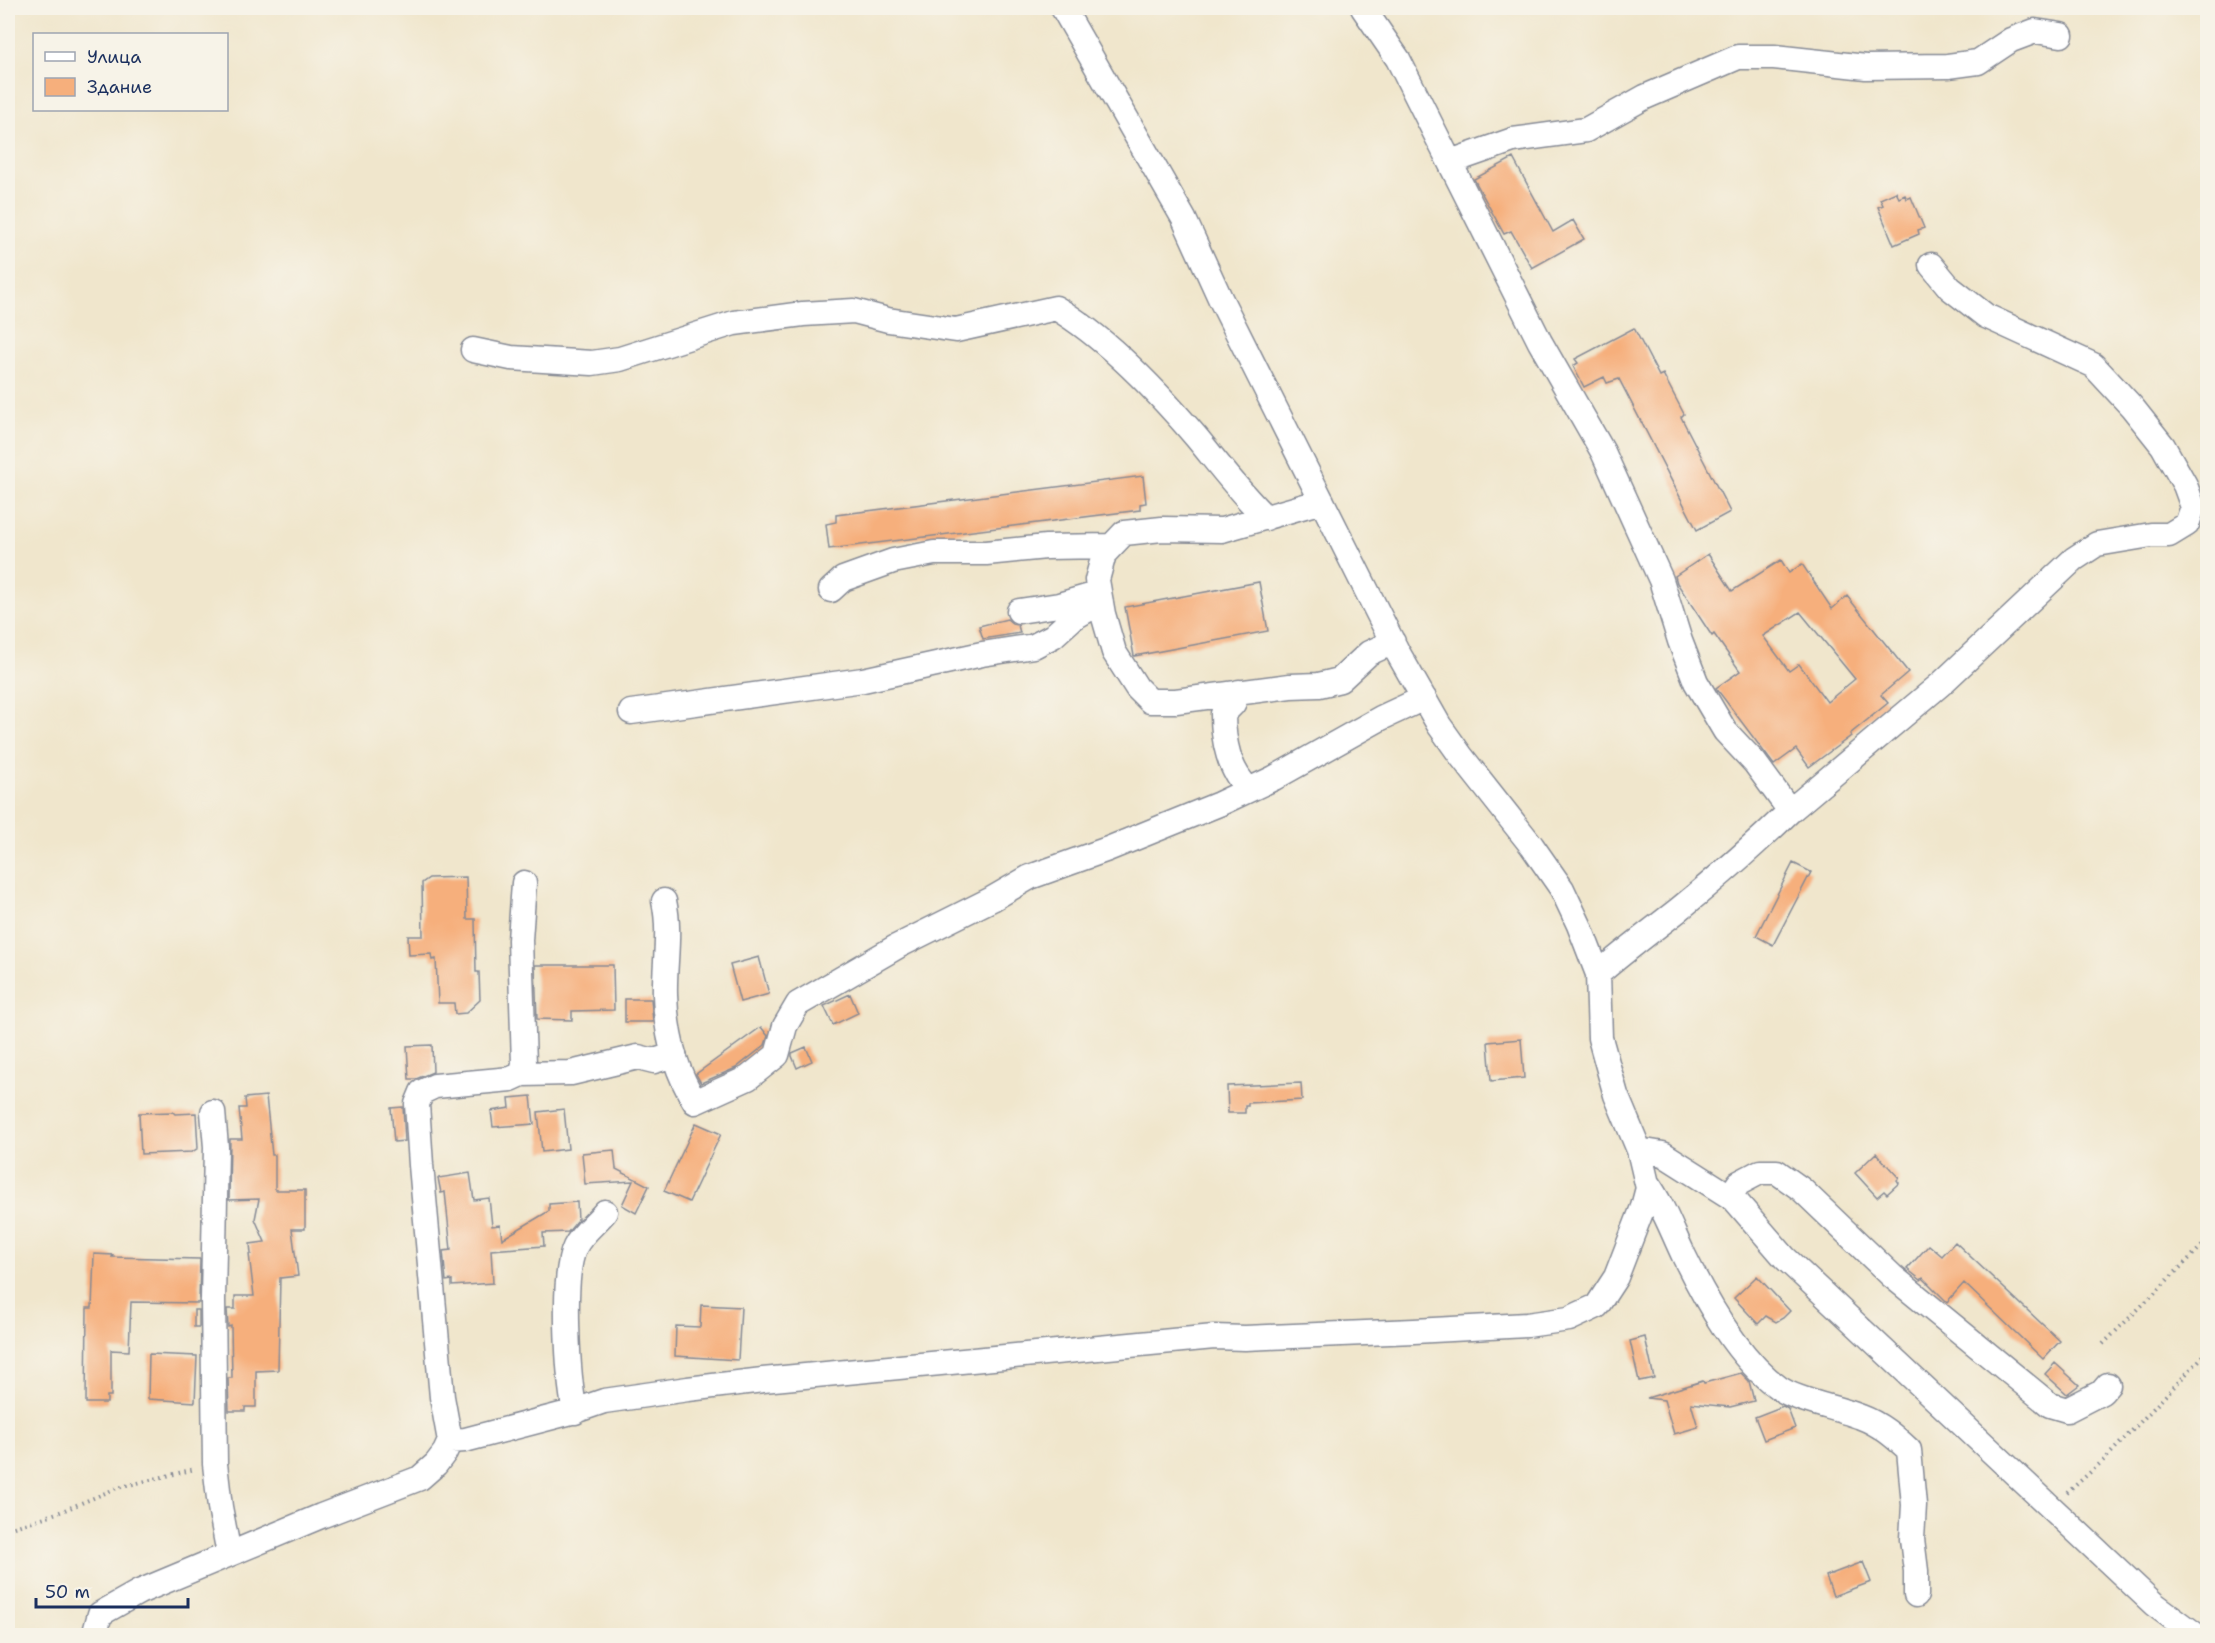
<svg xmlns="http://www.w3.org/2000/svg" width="2215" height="1643" viewBox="0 0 2215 1643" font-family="'Shantell Sans',sans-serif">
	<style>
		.building { fill: #f6af7c; fill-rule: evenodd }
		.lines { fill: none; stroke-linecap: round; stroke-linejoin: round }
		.minor-casing { stroke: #868a95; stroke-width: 27 }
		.path { stroke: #868a95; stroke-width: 4; stroke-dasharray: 1.5 4.5; stroke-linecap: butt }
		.minor { stroke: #fff; stroke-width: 24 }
	</style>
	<rect width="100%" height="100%" fill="#f7f3e8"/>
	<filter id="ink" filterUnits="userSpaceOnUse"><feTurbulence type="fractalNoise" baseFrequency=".0167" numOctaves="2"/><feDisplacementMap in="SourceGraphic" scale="12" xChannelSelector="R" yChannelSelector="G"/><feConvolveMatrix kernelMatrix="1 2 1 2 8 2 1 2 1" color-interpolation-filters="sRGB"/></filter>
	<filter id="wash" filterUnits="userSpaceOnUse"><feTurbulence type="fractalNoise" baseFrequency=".008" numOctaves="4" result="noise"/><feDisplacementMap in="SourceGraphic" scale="24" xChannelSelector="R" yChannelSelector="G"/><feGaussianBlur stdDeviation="1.35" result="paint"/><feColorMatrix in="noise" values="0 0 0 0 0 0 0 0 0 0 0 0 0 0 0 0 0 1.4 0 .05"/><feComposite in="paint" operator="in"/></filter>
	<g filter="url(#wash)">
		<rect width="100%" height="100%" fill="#f0e6cc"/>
		<g id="blocks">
			<path class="building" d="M1513,158L1553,232L1573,220L1584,239L1532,268L1511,231L1504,234L1474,179Z
				M1896,192L1899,198L1905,195L1907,199L1911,197L1924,228L1918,230L1919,234L1894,245L1878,207L1883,205L1880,199Z
				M1634,328L1659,376L1663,374L1684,414L1681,417L1730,512L1697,530L1619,379L1607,383L1604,377L1584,387L1573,366L1578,363L1575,359Z
				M1143,476L1146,503L1140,504V510L829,549L826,524L836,522V515Z
				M1708,554L1732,591L1781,560L1789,573L1802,564L1832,609L1847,596L1908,672L1881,695L1888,703L1850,734L1851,736L1809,767L1796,749L1774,765L1716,688L1740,671L1714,634L1712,636L1677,583L1675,576ZM1800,612L1855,679L1827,702L1799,664L1789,671L1763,636Z
				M1259,582L1268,631L1134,656L1125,607Z
				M1007,619L1013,624L1018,625L1020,633L983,639L979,626Z
				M1793,863L1811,872L1773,945L1756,936Z
				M466,877L467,919H475L476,972H479L480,1000L466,1013L455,1014L454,1003H438L436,959L432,960L431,954L409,955L408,936H423L422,883L429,878Z
				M759,957L769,994L740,1002L730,965Z
				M535,965H613L614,1010L572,1011V1020L537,1019Z
				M850,994L858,1013L833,1025L824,1006Z
				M625,999H651L653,1022H625Z
				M761,1027L768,1036L765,1045L736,1068L701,1083L696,1074Z
				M1521,1039L1524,1078L1491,1081L1488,1042Z
				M432,1045L433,1072L416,1079H409L407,1046Z
				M806,1047L812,1061L797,1068L792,1056V1053Z
				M1301,1083L1302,1100L1248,1103V1106H1245V1113H1228L1227,1086Z
				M266,1096L272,1155H275V1190H305V1229H292L298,1276L280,1278L278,1370L256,1371V1407H245V1411H229L228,1378H232L231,1326L228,1327L227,1309H235V1296H254L249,1254H251L250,1244L265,1242L255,1219L259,1199L229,1200L230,1139H242L239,1108H246L245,1098Z
				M531,1096L534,1124L493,1127L491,1111L510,1108L509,1098Z
				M403,1107L405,1141L394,1142L391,1108Z
				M564,1109L568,1149L542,1152L538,1112Z
				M173,1112L175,1114L196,1113L198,1148L192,1152L141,1154L139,1113Z
				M696,1123L721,1134L689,1202L664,1191Z
				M614,1150L616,1169L649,1186L636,1213L622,1205L633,1181L585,1184L582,1153Z
				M1876,1153L1899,1178L1897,1180L1899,1183L1887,1194L1884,1191L1877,1197L1855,1173Z
				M470,1173L474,1200L489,1198L492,1226L500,1225L502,1239L549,1211V1204L577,1202L578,1220L568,1232L543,1233L544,1246L491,1250L493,1283L452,1286V1280L446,1281L443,1251L451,1250L445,1192L441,1193L438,1178Z
				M1955,1242L2060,1341L2043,1359L1964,1283L1947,1302L1923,1278L1921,1280L1907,1269L1929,1245L1942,1256Z
				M94,1254L113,1255L112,1257L200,1259L199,1303L131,1302L129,1351L111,1350V1396H107V1403H86L87,1308H92Z
				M1757,1276L1790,1311L1783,1318L1776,1322L1766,1316L1758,1324L1734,1298Z
				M701,1305L741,1307L738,1360L675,1356L676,1326L700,1327Z
				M194,1310H199V1327H194Z
				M1645,1337L1654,1378L1639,1381L1630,1341Z
				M149,1354L197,1356L195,1402L148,1399Z
				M2055,1363L2079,1385L2067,1394L2045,1374Z
				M1741,1373L1749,1381L1754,1401L1730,1407L1691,1403L1698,1427L1674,1434L1664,1400L1647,1398L1703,1381L1704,1383Z
				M1783,1406L1788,1409L1795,1428L1764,1440L1755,1417Z
				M1863,1562L1871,1582L1833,1596L1826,1576Z"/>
		</g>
	</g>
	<g filter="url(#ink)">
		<use href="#blocks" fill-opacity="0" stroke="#868a95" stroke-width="1.5"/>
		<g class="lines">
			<defs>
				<path id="minor" d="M1063,8L1184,219L1220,298L1398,653L1439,725L1461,756L1532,846L1562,889L1579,925L1598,974L1600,1038L1616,1095L1639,1150L1663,1154L1734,1199L1785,1258L2154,1604L2197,1636
					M1363,8L1398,59L1540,342L1603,452L1661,580L1680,641L1696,682L1725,731L1755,763L1790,811C1754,846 1716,879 1677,911C1650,932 1623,952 1598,974
					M1450,162L1513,140L1586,130L1645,97L1738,57H1774L1866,67L1948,66L1978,62L2011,40L2035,31L2061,35
					M473,350L511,358L592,363L620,359L734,323L803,314L854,311L888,320L956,330L1056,308C1108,339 1157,391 1197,438C1220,466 1240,493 1266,518
					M1322,501L1222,530L1162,529L1124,533L1104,554L1097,580L1103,614L1114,652L1137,688L1150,701H1176L1290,686L1319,685L1340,680L1369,653L1393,642
					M831,590L843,579L893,561L934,553H986L1046,547L1111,546
					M1019,611L1059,605L1097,594
					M1239,692L1233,704L1223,714C1223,740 1229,772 1249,789
					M631,712L863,680L982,654L1034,646L1053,636L1073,618L1101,602
					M1790,811L1942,683L2074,559L2097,544L2151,535H2169L2187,524L2193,507L2185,485L2163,446L2132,407L2093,365L1986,316L1950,288L1931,265
					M664,901C671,933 664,963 665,995C666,1032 675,1070 695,1102L748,1078L777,1055L785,1026L798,1004L898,946L992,899L1030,877L1108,849L1219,804L1274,778L1381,718L1424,698
					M522,1074L524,1064L520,940L524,883
					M213,1112L216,1147L213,1300L215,1464L220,1507L229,1554
					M1647,1183C1663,1205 1672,1231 1684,1256C1706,1301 1738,1359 1779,1388C1797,1401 1839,1408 1861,1417C1880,1424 1895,1437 1909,1450L1914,1505L1912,1539L1916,1571V1595
					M1730,1196L1739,1183L1760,1172H1777L1801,1189L1892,1276L2050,1405L2067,1410L2102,1392L2108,1385
					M575,1412C568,1378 561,1276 575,1247C581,1234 596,1223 605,1212
					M450,1441L465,1440L572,1412L604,1401L688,1389L763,1380L1214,1337L1245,1338L1414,1331L1527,1325L1569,1319L1597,1306L1616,1277L1643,1207L1648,1188L1639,1150
					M94,1636L100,1614L139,1592L321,1516L420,1478L436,1464L445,1452L450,1441L442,1397L421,1165L417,1104L422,1092L435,1086L511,1079L522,1074L571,1073L638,1057L654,1061L674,1055"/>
			</defs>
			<use href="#minor" class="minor-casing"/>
			<path class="path" d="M2103,1344L2208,1240
				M2067,1493L2106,1458L2208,1351
				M8,1529L60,1512L117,1488L195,1469"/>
			<use href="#minor" class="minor"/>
		</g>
	</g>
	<rect width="2215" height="1643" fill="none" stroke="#f7f3e8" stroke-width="30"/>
	<rect x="33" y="33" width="195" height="78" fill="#f7f3e8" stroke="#9fa5b1" stroke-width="1.5"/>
	<rect x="45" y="52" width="30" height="9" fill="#ffffff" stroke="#9fa5b1" stroke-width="1.5"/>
	<text x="87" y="63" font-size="18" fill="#1b2f5e">Улица</text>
	<rect x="45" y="78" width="30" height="18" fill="#f6af7c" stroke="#9fa5b1" stroke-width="1.5"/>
	<text x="87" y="93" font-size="18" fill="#1b2f5e">Здание</text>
	<path d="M36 1598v9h152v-9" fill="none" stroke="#1b2f5e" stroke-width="3"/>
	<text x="45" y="1598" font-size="18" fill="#1b2f5e" stroke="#f7f3e8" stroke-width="4.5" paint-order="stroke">50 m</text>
</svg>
